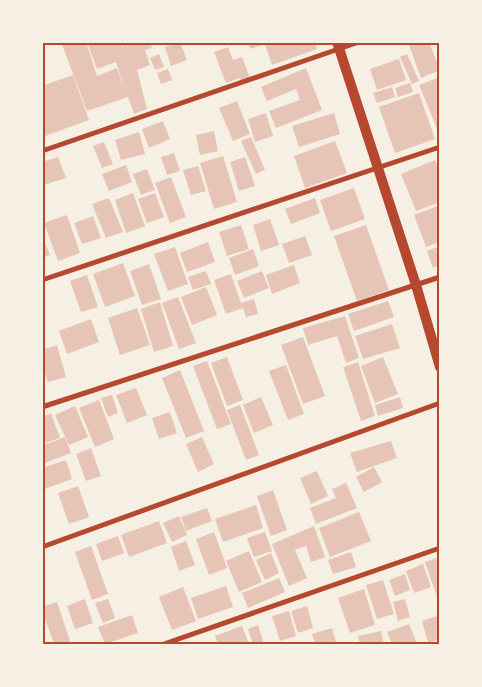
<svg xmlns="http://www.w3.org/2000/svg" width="482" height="687" viewBox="0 0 482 687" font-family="'Asap Condensed',sans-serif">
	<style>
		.building { fill: #e6c5b7 }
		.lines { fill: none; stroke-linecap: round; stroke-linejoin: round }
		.minor { stroke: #b5482f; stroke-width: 5 }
		.secondary { stroke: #b5482f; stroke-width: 10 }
		.neatline { fill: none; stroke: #b5482f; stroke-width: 2 }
	</style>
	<rect width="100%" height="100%" fill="#f6efe4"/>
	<path class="building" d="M61,42H86L97,76L117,68L126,93L116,62L97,69L87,42H121L123,48V42H150L152,48L145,50L150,65L137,70L147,109L134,114L128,97L87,111Z
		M180,42L187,60L171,66L165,47Z
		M248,42H315L317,49L272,65L265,44L250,49Z
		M408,42H429L440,70L421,78Z
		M228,47L233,60L242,57L250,78L241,82L240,78L226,83L214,52Z
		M159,54L164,67L155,70L150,58Z
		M407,54L419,81L412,84L400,57Z
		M399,59L406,80L377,90L370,69Z
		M306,68L322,110L276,128L269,111L300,100L296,89L267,101L261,87Z
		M168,69L172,80L161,84L157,73Z
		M73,75L89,120L45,136L42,128V86Z
		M440,77V128L437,129L419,85Z
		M410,83L413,92L398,97L395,88Z
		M392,87L395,97L377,103L373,93Z
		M419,93L435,139L395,153L379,107Z
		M237,101L250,134L233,141L219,108Z
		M266,113L273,136L255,142L248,119Z
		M334,113L340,134L299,147L292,126Z
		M163,121L170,139L149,148L142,129Z
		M214,131L218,151L200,155L196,135Z
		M139,132L145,154L121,160L115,140Z
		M251,137L265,170L256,174L241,141Z
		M335,141L347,173L305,188L294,156Z
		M104,142L113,164L102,168L93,146Z
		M174,153L180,171L167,175L161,157Z
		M223,156L237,202L214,209L200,163Z
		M58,157L66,178L44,185L42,162Z
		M245,157L255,186L239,191L230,162Z
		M435,160L440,170V202L416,211L401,174Z
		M126,165L132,182L109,191L102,174Z
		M198,166L206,191L191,195L183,170Z
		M147,169L155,190L141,195L133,174Z
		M171,177L186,217L170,223L155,183Z
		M354,188L365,219L331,231L320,200Z
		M133,193L145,226L126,233L115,200Z
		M155,193L164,217L147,223L138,199Z
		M109,198L123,232L106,238L92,204Z
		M315,198L320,213L291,224L285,209Z
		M440,205V242L426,247L414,215Z
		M67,215L80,253L58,261L44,223Z
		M93,216L101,238L82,244L74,223Z
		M270,219L279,245L261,251L253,225Z
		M241,225L249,249L227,256L219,232Z
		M366,225L389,290L357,301L334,236Z
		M42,236L50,255L42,258Z
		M305,236L312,255L289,263L282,244Z
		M208,242L215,262L187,272L180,253Z
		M440,246V265L433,268L427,251Z
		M175,247L188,284L168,291L154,254Z
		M253,249L259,266L235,275L229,258Z
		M123,263L135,296L105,307L93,274Z
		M149,264L161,299L142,305L130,271Z
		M294,265L300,283L272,294L266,275Z
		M206,271L211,284L193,290L188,277Z
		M262,271L269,288L244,298L237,281Z
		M231,274L241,303L254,299L258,314L246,317L243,308L226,314L214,280Z
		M87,275L98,307L81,312L70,281Z
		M206,287L217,315L192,325L181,297Z
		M178,297L196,343L179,349L162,303Z
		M388,301L394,317L354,331L348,314Z
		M160,302L173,346L154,352L141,309Z
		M137,308L150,345L120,355L108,318Z
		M345,316L359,358L346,363L337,336L308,345L303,328Z
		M91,319L99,342L67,354L59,331Z
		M392,324L400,348L363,359L355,336Z
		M303,337L325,396L303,404L281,345Z
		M57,345L66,377L48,382L42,365V350Z
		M227,357L243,400L227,406L211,363Z
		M383,357L398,394L375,403L361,366Z
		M207,361L231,424L217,429L193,366Z
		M358,362L375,416L361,421L343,367Z
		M286,365L304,414L288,420L269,371Z
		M180,370L204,431L186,438L162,378Z
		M136,388L147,415L127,423L116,395Z
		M112,395L118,413L108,417L101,398Z
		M261,397L273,425L254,433L243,405Z
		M400,397L403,408L378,416L375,405Z
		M99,400L114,439L95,447L79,408Z
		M240,405L259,455L246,460L227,410Z
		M75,406L88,437L69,445L55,415Z
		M170,412L177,433L159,439L152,418Z
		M51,413L60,438L46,443L42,432V417Z
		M65,437L71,453L42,464V446Z
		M202,437L214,464L198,472L186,444Z
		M391,441L397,458L357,472L350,453Z
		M91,448L101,476L86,481L76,454Z
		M66,460L72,479L42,490V468Z
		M374,467L382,482L364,492L356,477Z
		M317,471L328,496L311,504L300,478Z
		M346,483L357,508L316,524L310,508L336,498L332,489Z
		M78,486L89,517L69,524L58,493Z
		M273,490L287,530L271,536L257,496Z
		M256,505L263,528L223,542L215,519Z
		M207,508L212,521L186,531L181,517Z
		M359,512L371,541L330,557L319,528Z
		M179,516L187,535L172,542L163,523Z
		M159,521L167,543L129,557L121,535Z
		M314,526L325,557L311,562L306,546L295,550L307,578L289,586L272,544Z
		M214,532L227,568L209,575L196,539Z
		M265,532L272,551L254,557L247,538Z
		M118,536L124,553L102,561L96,544Z
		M186,541L195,565L179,571L171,547Z
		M91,546L108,594L92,600L75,552Z
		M249,551L262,582L239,592L226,561Z
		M351,552L356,567L333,574L328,560Z
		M271,553L279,573L265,580L256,560Z
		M440,557V603H439L425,562Z
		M423,564L431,587L414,593L406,571Z
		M405,574L410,590L395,596L389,580Z
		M279,578L285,592L248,608L242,593Z
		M383,580L394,614L377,619L366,585Z
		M226,586L233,607L198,619L191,598Z
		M183,587L196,621L172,630L159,597Z
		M364,589L375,625L350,633L338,598Z
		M85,599L93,623L75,629L67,606Z
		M108,599L115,618L103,623L95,603Z
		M405,599L410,617L398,621L393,602Z
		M57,602L71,644H54L42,610V607Z
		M307,606L313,628L298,633L291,611Z
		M289,611L296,636L280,641L272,616Z
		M132,615L138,633L105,644L98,627Z
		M437,616L440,639L428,643L422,621Z
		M409,624L417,644H392L387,632Z
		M258,625L264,644H253L248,629Z
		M242,626L249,644H218L215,636Z
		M332,628L336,642L315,644L312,634Z
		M381,631L384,644H360L358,636Z"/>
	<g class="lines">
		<path class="minor" d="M42,151L359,42
			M42,280L440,147
			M42,407L440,277
			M42,547L440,403
			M164,644L440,548"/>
		<path class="secondary" d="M337,42L416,285L440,367"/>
	</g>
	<rect width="482" height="687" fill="none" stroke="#f6efe4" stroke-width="88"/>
	<rect x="44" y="44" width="394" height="599" class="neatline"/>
</svg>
